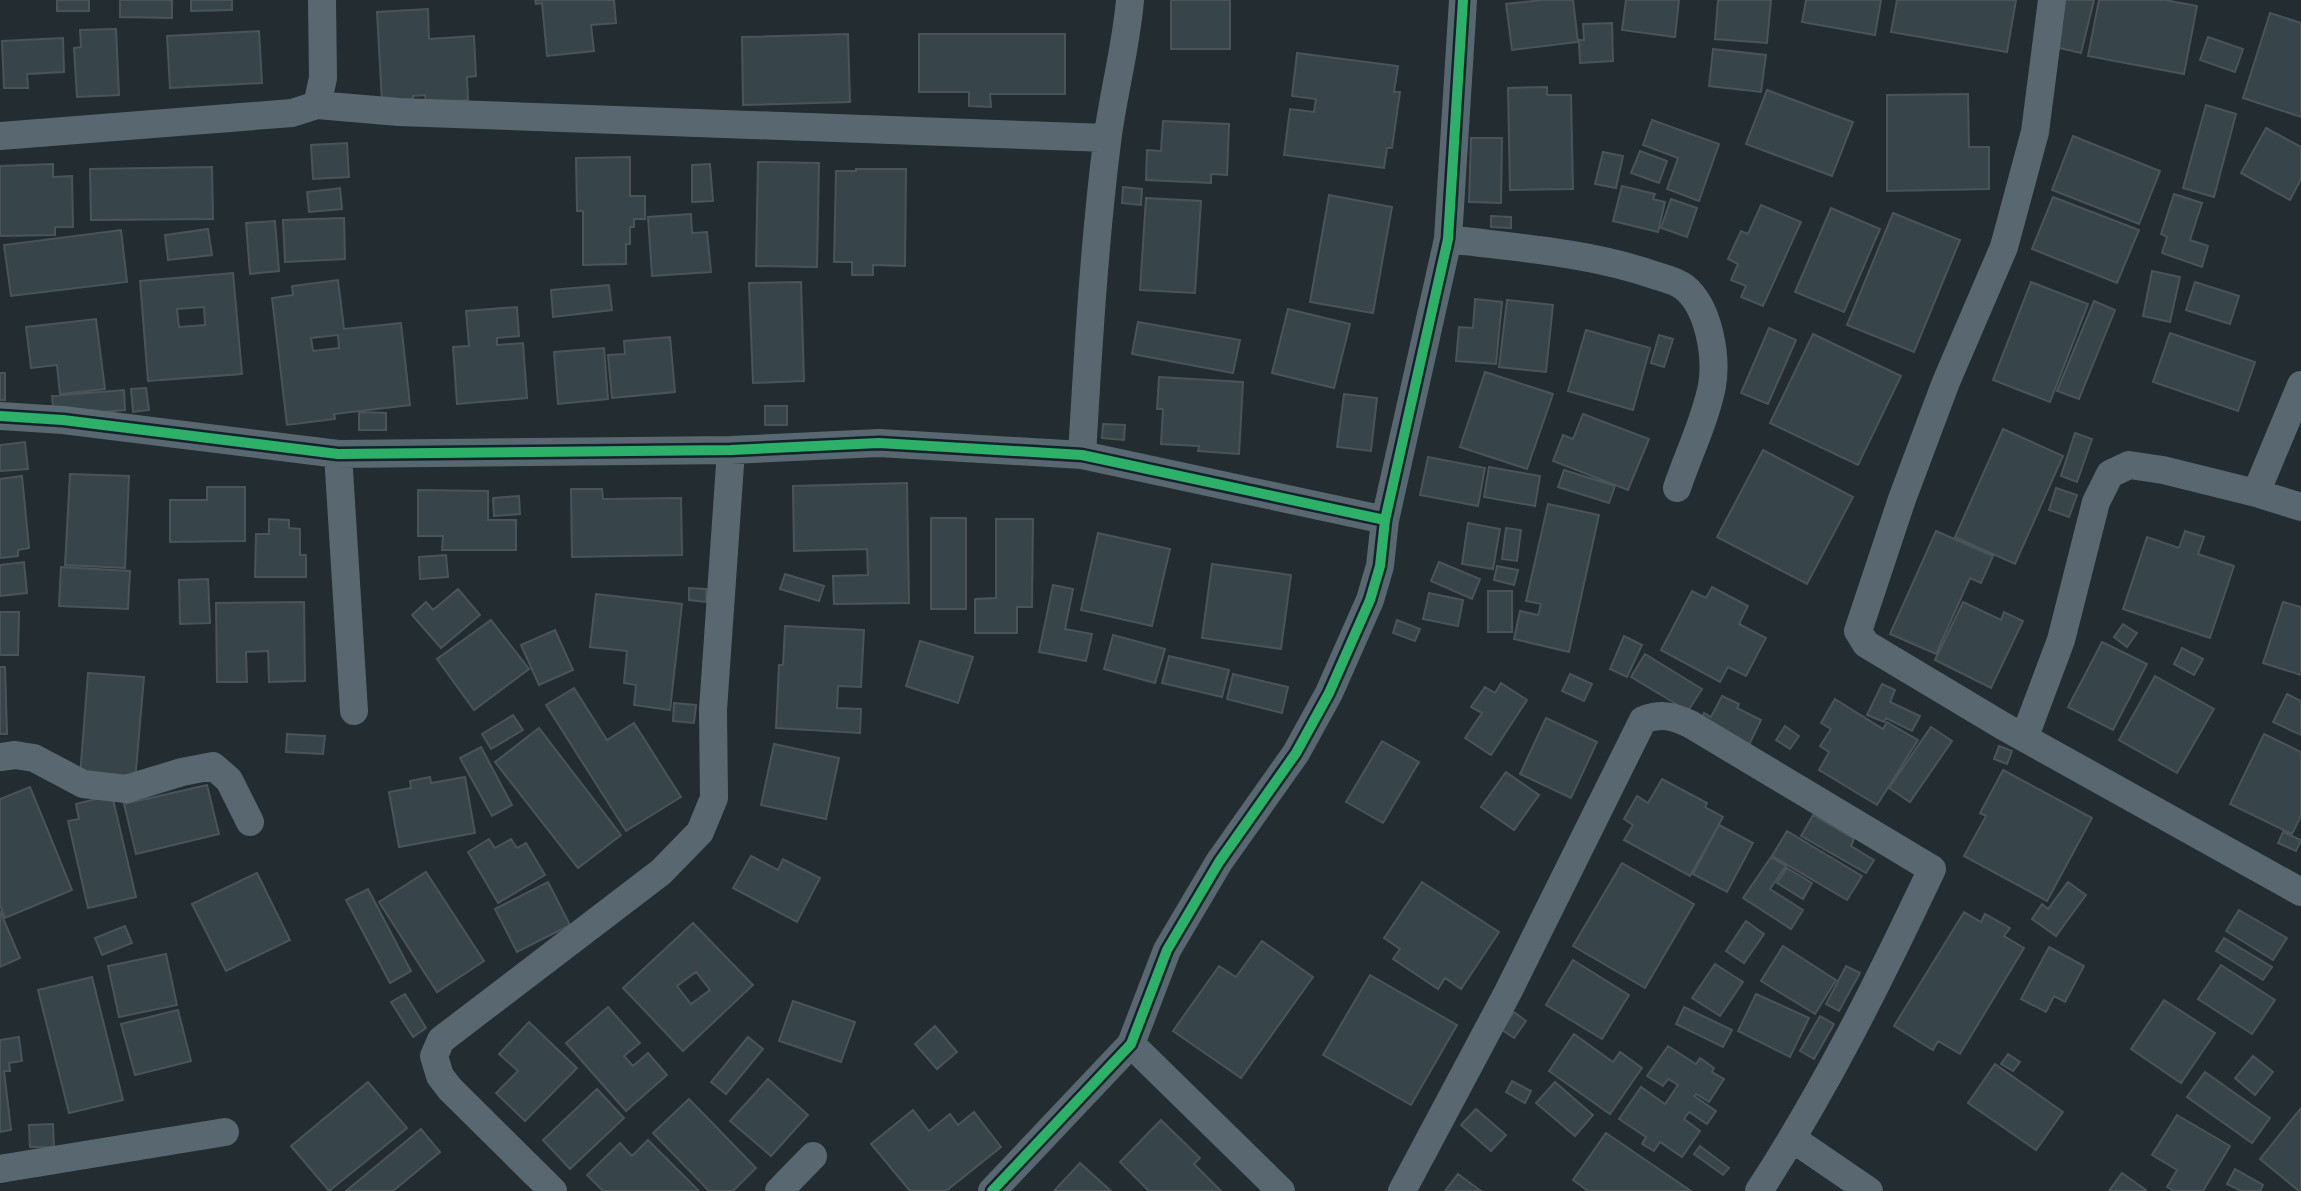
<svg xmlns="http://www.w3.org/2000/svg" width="2301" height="1191" viewBox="0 0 2301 1191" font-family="'Crimson Pro',serif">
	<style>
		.building { fill: #37444a; stroke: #4a5458; stroke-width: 2; fill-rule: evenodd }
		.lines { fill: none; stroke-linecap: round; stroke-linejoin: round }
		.minor { stroke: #596870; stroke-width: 28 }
		.cycleway-casing { stroke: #13232d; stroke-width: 15 }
		.cycleway { stroke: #2db169; stroke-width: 10 }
	</style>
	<rect width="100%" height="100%" fill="#222c31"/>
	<path class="building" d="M57,0H89V11H57Z
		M120,0H172V18L120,17Z
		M191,0H232V10L191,11Z
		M535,0H614L616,23L591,25L594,51L547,56L542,3L536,4Z
		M1171,0H1230V49H1171Z
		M1542,0H1573L1578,42L1512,50L1506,4Z
		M1626,0H1679L1675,37L1622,30Z
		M1718,0H1771L1767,43L1715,39Z
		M1806,0H1881L1875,35L1802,22Z
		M1897,0H2016L2007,52L1891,32Z
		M2062,0H2094L2081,53L2051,46Z
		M2099,0H2165L2197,6L2184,74L2088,56Z
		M428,9L429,39L474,36L476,76L467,77L468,100L426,103L425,95L413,96V100L382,102L377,12Z
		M2270,13L2301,23V117L2243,98Z
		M1612,23L1613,61L1580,63L1579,40H1584L1583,24Z
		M116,29L119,95L77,97L74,48L81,47L80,30Z
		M259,31L262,83L170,88L167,36Z
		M848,34L850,102L743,105L742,37Z
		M919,34H1065V94H990L991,107L969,106V92H919Z
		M2208,37L2243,49L2235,72L2200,60Z
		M63,38L64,72L27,74L28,88H4L2,41Z
		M1713,49L1766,55L1761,92L1709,86Z
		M1297,53L1398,66L1394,92H1400L1392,148H1387L1384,168L1284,155L1290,109L1314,112L1316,99L1292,96Z
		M1547,87V95H1571L1573,189L1510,190L1508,88Z
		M1767,90L1853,122L1832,176L1746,144Z
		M1968,94L1969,147H1989V189L1887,191V95Z
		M2206,105L2236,114L2214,197L2183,188Z
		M1652,120L1719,144L1699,201L1667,189L1678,158L1643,145Z
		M1163,121L1229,124L1227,175L1211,174V183L1146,180L1147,150L1161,151Z
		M2266,128L2301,147V179L2290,200L2241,173Z
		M2073,136L2160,171L2139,224L2052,190Z
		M1471,138H1502L1501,203L1469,202Z
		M347,143L349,177L313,179L311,145Z
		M1640,151L1667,161L1659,183L1631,173Z
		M1603,152L1623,156L1616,188L1595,184Z
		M630,157V196H645V219H634V227H630V244H626V264L583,265V211H577L576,158Z
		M758,162L819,163L817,267L756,266Z
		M53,164V177L72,176L73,227H55V235L0,236V166Z
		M710,164L713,201L692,202V165Z
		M212,167L213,219L91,220L90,169Z
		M856,169H906L905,266L873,265V275H852V262H834L836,171H856Z
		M1622,186L1655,194L1653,199L1665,202L1658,232L1613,221Z
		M1123,187L1142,189L1141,205L1122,203Z
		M340,188L342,209L309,212L307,192Z
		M2174,194L2202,203L2190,240L2208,246L2202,267L2162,253L2167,237L2161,234Z
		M1329,195L1392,207L1373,313L1310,302Z
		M2053,197L2139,230L2117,283L2032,249Z
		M1146,198L1201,201L1195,293L1140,290Z
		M1671,199L1697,208L1687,237L1661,228Z
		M1761,205L1801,222L1763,306L1741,297L1746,286L1731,280L1738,264L1728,259L1741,231L1748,234Z
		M1831,208L1880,229L1844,312L1795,292Z
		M1893,213L1960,240L1914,352L1847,325Z
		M691,214L692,233L707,232L711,272L652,276L648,217Z
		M1491,216L1511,217V228L1491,227Z
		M344,218L345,259L285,262L283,220Z
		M275,221L279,271L250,274L246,223Z
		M208,229L212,255L168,260L165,235Z
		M121,230L127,282L11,296L4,245Z
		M2152,271L2180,277L2170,322L2143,316Z
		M233,273L242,374L148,381L140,281ZM204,307L205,325L179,327L177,309Z
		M338,280L344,329L401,323L410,405L334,414L335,419L287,425L272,298L293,295L292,286ZM338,335L339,348L313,351L311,338Z
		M801,282L804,381L753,383L749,283Z
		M2031,282L2088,304L2050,402L1993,380Z
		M2195,282L2239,296L2230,324L2186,310Z
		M609,285L612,310L553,317L551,290Z
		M1475,299L1502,302L1496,364L1456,361L1459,327L1473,328Z
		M1507,300L1553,305L1546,372L1499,367Z
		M2094,301L2115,310L2079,399L2057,391Z
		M517,307L519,336L497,338V345L523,343L527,398L457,404L453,347L469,346L466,311Z
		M1288,309L1350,324L1334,388L1272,373Z
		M96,319L105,389L60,394L57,365L31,368L26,327Z
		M1138,322L1240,340L1233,373L1132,354Z
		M1769,328L1796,340L1768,404L1741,393Z
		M1586,330L1650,348L1633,410L1568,391Z
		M2170,333L2255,362L2238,411L2153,382Z
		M1813,334L1901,376L1858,465L1770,423Z
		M1659,335L1673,339L1664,367L1651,363Z
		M670,337L675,392L612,398L608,355L625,354L624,341Z
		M604,348L608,399L558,404L554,352Z
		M1485,372L1553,394L1527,469L1460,447Z
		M0,373H5V400H0Z
		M1159,377L1243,382L1239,454L1198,451L1199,446L1161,444L1163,409H1157Z
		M146,388L149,410L133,412L131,389Z
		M124,390L125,410L54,416L52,396Z
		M1344,394L1377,398L1371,451L1337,447Z
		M765,406H787V425H765Z
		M359,412L386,413V430H359Z
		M1583,414L1649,439L1628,490L1553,461L1563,435L1573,439Z
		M1103,424L1125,425L1124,440L1102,438Z
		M2003,429L2063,456L2015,564L1955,537Z
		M2075,433L2092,439L2077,482L2061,476Z
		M25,442L28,469L0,471V445Z
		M1763,450L1853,497L1807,584L1717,537Z
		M1428,457L1485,468L1478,506L1420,495Z
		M1489,467L1540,476L1535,506L1484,497Z
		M1564,470L1615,486L1609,503L1558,487Z
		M70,474L129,476L125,568L65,565Z
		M22,476L29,548L18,550V556L0,558V479Z
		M907,483L909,603L834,604L833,576L868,575L867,549L794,551L793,486Z
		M207,487H245V541L170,542V500H207Z
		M2056,488L2077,495L2069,517L2049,510Z
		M571,489H602L603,499L681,498L682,555L572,557Z
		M418,490L488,491V520H516V550H442L443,536H418Z
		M519,496L520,514L494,516L493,498Z
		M1548,504L1599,515L1569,652L1514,639L1520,611L1538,615L1541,604L1526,601Z
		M931,518H966V609H931Z
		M269,519L289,520V528L300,529V555H306V577H255L256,534H269Z
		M996,519H1033L1032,607H1017V633H975V599L996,598Z
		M1468,523L1500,529L1493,569L1462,564Z
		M1506,528L1521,530L1517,561L1502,559Z
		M1936,531L1993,556L1981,583L1970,578L1936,654L1890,634Z
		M2185,531L2204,537L2198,554L2234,566L2210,638L2123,609L2147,537L2179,548Z
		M1098,533L1170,549L1152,626L1081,610Z
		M446,555L448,577L420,579L419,557Z
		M24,562L27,593L0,596V565Z
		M1439,562L1480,579L1472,599L1431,581Z
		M1212,564L1291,575L1281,649L1202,638Z
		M1497,566L1518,570L1514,585L1494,580Z
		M61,567L130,571L128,609L59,606Z
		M785,574L824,586L819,601L780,589Z
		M208,579L210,623L180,624L179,580Z
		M1053,585L1073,589L1065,629L1092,634L1086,661L1039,652Z
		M1712,587L1748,606L1739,624L1766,638L1746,676L1728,667L1720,682L1661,650L1692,591L1706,598Z
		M689,588L706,589V602L689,600Z
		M458,589L480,615L441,648L412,615L426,602L433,610Z
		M1488,591H1512V632H1488Z
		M1429,593L1463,600L1458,626L1423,619Z
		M596,594L682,604L670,710L634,705L636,685L624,683L627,651L590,647Z
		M304,602L305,681L269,682L268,651L246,652L247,682H217L216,603Z
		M1963,602L2001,620L2004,612L2023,621L1991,688L1935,660Z
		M2283,602L2301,607V675L2263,663Z
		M0,612H19L18,655H0Z
		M491,620L529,669L474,710L437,659Z
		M1397,620L1420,629L1415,641L1393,633Z
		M2123,624L2137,633L2127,647L2114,637Z
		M785,626L864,630L861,687L838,686L837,708L861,709L860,733L776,728L779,665H783Z
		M555,630L573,670L539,685L521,645Z
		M1113,635L1165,649L1155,683L1104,669Z
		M1624,636L1642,645L1627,677L1610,669Z
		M920,641L973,657L958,703L906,686Z
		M2102,642L2147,664L2113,730L2068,707Z
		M2182,648L2203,659L2194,675L2174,664Z
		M1645,654L1702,689L1688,711L1631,677Z
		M1169,656L1229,670L1222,697L1162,683Z
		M0,667H5L7,734H0Z
		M88,673L144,677L135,781L80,776Z
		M1233,674L1288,687L1282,713L1227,699Z
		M1570,674L1592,684L1584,701L1562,691Z
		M2155,676L2214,709L2177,773L2119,740Z
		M1501,683L1527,700L1491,755L1465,738L1482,713L1471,707L1485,687L1495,693Z
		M1882,684L1895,690L1890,702L1920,716L1912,731L1886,718L1884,722L1867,715Z
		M574,688L607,740L634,723L681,797L626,831L546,705Z
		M2287,694L2301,701V735L2273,722Z
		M1722,696L1739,704L1737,708L1761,720L1747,749L1698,725L1704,713L1711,717Z
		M1835,699L1883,729L1887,722L1918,740L1877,805L1819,770L1829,752L1820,746L1831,729L1821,723Z
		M674,703L696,705L694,723L673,721Z
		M513,715L523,730L491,749L482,734Z
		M1546,718L1597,742L1571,798L1520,774Z
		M1785,726L1799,736L1790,749L1776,740Z
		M1931,727L1952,741L1910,802L1889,788Z
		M539,728L621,835L578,868L495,762Z
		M287,734L325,736L323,754L286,752Z
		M2264,734L2301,752V816L2292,834L2230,804Z
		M1382,741L1419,762L1383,823L1346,802Z
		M774,744L839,758L826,819L761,805Z
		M1999,746L2012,751L2007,764L1994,759Z
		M481,747L512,805L492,816L460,758Z
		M2003,770L2092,818L2047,901L1964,856L1986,816L1980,813Z
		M1506,772L1539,795L1514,830L1481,807Z
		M430,777L431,783L465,777L475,833L399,847L389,792L411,788L410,781Z
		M1662,779L1707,803L1705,807L1723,817L1690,876L1624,840L1633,825L1624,819L1637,796L1648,803Z
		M207,785L219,834L136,854L124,804Z
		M30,787L72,890L5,918L0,905V799Z
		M112,795L136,897L88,908L68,821L79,819L76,804Z
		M1813,815L1854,839L1851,846L1874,860L1866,873L1801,836Z
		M1719,825L1753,843L1727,892L1693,874Z
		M1787,831L1862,876L1847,900L1772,856Z
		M2283,832L2301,840L2296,851L2278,843Z
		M489,839L495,848L511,839L517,848L526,843L545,875L498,903L468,852Z
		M751,856L778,870L783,859L820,878L797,922L733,888Z
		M1771,857L1786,866L1770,889L1803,910L1791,929L1743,898Z
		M1622,863L1694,904L1645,988L1573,946Z
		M1787,868L1812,883L1803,899L1777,883Z
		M426,872L484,961L437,992L379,902Z
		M257,873L290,940L226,971L192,904Z
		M548,882L570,925L517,952L495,909Z
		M1422,882L1499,932L1461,989L1445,978L1438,989L1393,959L1400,949L1384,938Z
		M2068,882L2086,895L2056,936L2032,919L2042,904L2048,909Z
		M368,889L411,971L390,983L346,900Z
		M2239,910L2287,938L2273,960L2226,931Z
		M0,911L20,958L0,967Z
		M1964,912L1981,922L1985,914L2010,928L2004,936L2024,948L1960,1054L1938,1041L1933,1050L1894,1026Z
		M1746,921L1764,934L1744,963L1726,951Z
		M693,923L753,985L683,1051L623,988ZM696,972L710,990L691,1004L677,986Z
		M125,926L132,943L102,955L95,938Z
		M2224,938L2272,967L2263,980L2216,951Z
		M1262,941L1313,977L1241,1078L1173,1031L1219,966L1236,977Z
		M1783,946L1836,980L1815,1014L1761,981Z
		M2049,947L2084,966L2065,1002L2054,996L2046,1012L2021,999Z
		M166,954L177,1005L119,1017L108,966Z
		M1573,960L1629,995L1602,1039L1546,1005Z
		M1715,964L1743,982L1720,1016L1692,998Z
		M2221,965L2275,1000L2252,1034L2198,999Z
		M1846,966L1860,973L1839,1011L1826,1004Z
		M1370,975L1457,1025L1411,1105L1323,1055Z
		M92,977L123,1100L69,1113L38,990Z
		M405,994L426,1028L413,1037L391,1002Z
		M1756,994L1809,1018L1790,1057L1738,1031Z
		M2164,1000L2215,1033L2181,1083L2131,1049Z
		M793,1001L855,1022L841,1062L779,1041Z
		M608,1007L640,1043L624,1056L633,1066L648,1053L667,1075L626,1111L566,1043Z
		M1684,1007L1732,1030L1723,1047L1676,1024Z
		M178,1010L191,1061L135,1075L121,1024Z
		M1514,1012L1526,1021L1514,1038L1502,1030Z
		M1820,1016L1834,1024L1814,1059L1800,1051Z
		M529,1022L577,1068L525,1121L496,1093L518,1071L499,1054Z
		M935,1026L957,1052L937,1069L915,1044Z
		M1574,1034L1613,1062L1620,1052L1642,1068L1610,1114L1549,1071Z
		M19,1037L22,1061L9,1063L10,1071H4L11,1130L0,1132V1040Z
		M748,1037L763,1049L726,1094L711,1082Z
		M1668,1046L1696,1064L1700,1058L1714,1068L1712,1072L1724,1079L1709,1102L1696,1094L1694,1096L1716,1111L1707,1124L1689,1112L1684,1119L1700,1131L1682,1157L1660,1142L1654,1151L1642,1144L1646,1137L1619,1119L1641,1087L1665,1104L1678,1085L1668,1079L1663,1086L1647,1076Z
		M2008,1054L2020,1062L2013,1071L2001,1064Z
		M2253,1056L2273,1072L2255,1095L2235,1078Z
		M1995,1064L2063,1112L2036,1150L1968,1103Z
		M2205,1072L2270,1118L2252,1143L2187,1097Z
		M768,1079L808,1115L771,1156L730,1121Z
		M1512,1081L1531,1091L1525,1103L1506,1092Z
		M368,1082L407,1128L329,1191L291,1146Z
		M1555,1082L1593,1115L1575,1136L1536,1103Z
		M597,1089L624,1118L570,1169L543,1140Z
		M689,1099L756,1168L733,1191H709L653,1133Z
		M2301,1108V1191H2299L2260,1159Z
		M1476,1109L1506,1135L1491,1151L1461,1125Z
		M913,1110L929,1131L950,1114L958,1125L974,1112L1001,1147L946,1191H910L871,1144Z
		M2177,1115L2230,1146L2203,1191H2174L2167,1187L2177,1170L2152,1155Z
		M1161,1120L1200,1158L1194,1164L1221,1191H1149L1120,1162Z
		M53,1124L54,1147H30L29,1125Z
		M421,1129L440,1152L393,1191H346Z
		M1606,1133L1691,1191H1588L1573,1180Z
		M648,1140L699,1191H603L587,1175L620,1143L632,1156Z
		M1700,1146L1729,1168L1723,1175L1694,1154Z
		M1080,1163L1111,1191H1054Z
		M2235,1169L2263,1185L2260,1191H2241L2227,1184Z
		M2122,1173L2146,1190V1191H2109Z
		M1458,1174L1481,1191H1445Z"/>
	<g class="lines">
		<path class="minor" d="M2052,0L2035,132L2004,247L1946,382L1902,499L1858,631L1866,644L2003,726L2301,892
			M317,105L399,112L1107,138
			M0,136L292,113L317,105L323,78L322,0
			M1448,239C1517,248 1587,252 1654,275C1663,278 1676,281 1684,287C1709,307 1717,356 1712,386C1705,421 1688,455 1677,488
			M0,416L63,420L338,454L731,450L879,443L1082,455L1385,520
			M338,454L354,711
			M1082,455C1088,351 1094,246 1107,142C1113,94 1126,48 1130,0
			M2256,493L2301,385
			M2025,736L2061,640L2096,502L2110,474L2129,465L2163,470L2256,493L2301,507
			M0,757L15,755L34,758L83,784L126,789L182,772L213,766L229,780L250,822
			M1131,1044L1281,1191
			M1793,1139L1869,1191
			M0,1169L225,1132
			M553,1191L450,1089L440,1076L434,1056L441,1040L661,872L700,832L714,798L713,710L731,450
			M779,1191L813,1156
			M992,1191L1131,1044L1167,950L1219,862L1296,753L1329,693L1370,600L1380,566L1385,520L1448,239L1463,0
			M1402,1191L1508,992L1643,720C1661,713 1673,716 1690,724L1932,869C1880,979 1826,1088 1759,1191"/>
		<defs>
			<path id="cycleway" d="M0,416L63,420L338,454L731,450L879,443L1082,455L1385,520
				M992,1191L1131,1044L1167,950L1219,862L1296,753L1329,693L1370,600L1380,566L1385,520L1448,239L1463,0"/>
		</defs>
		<use href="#cycleway" class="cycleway-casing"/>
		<use href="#cycleway" class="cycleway"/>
	</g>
</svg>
